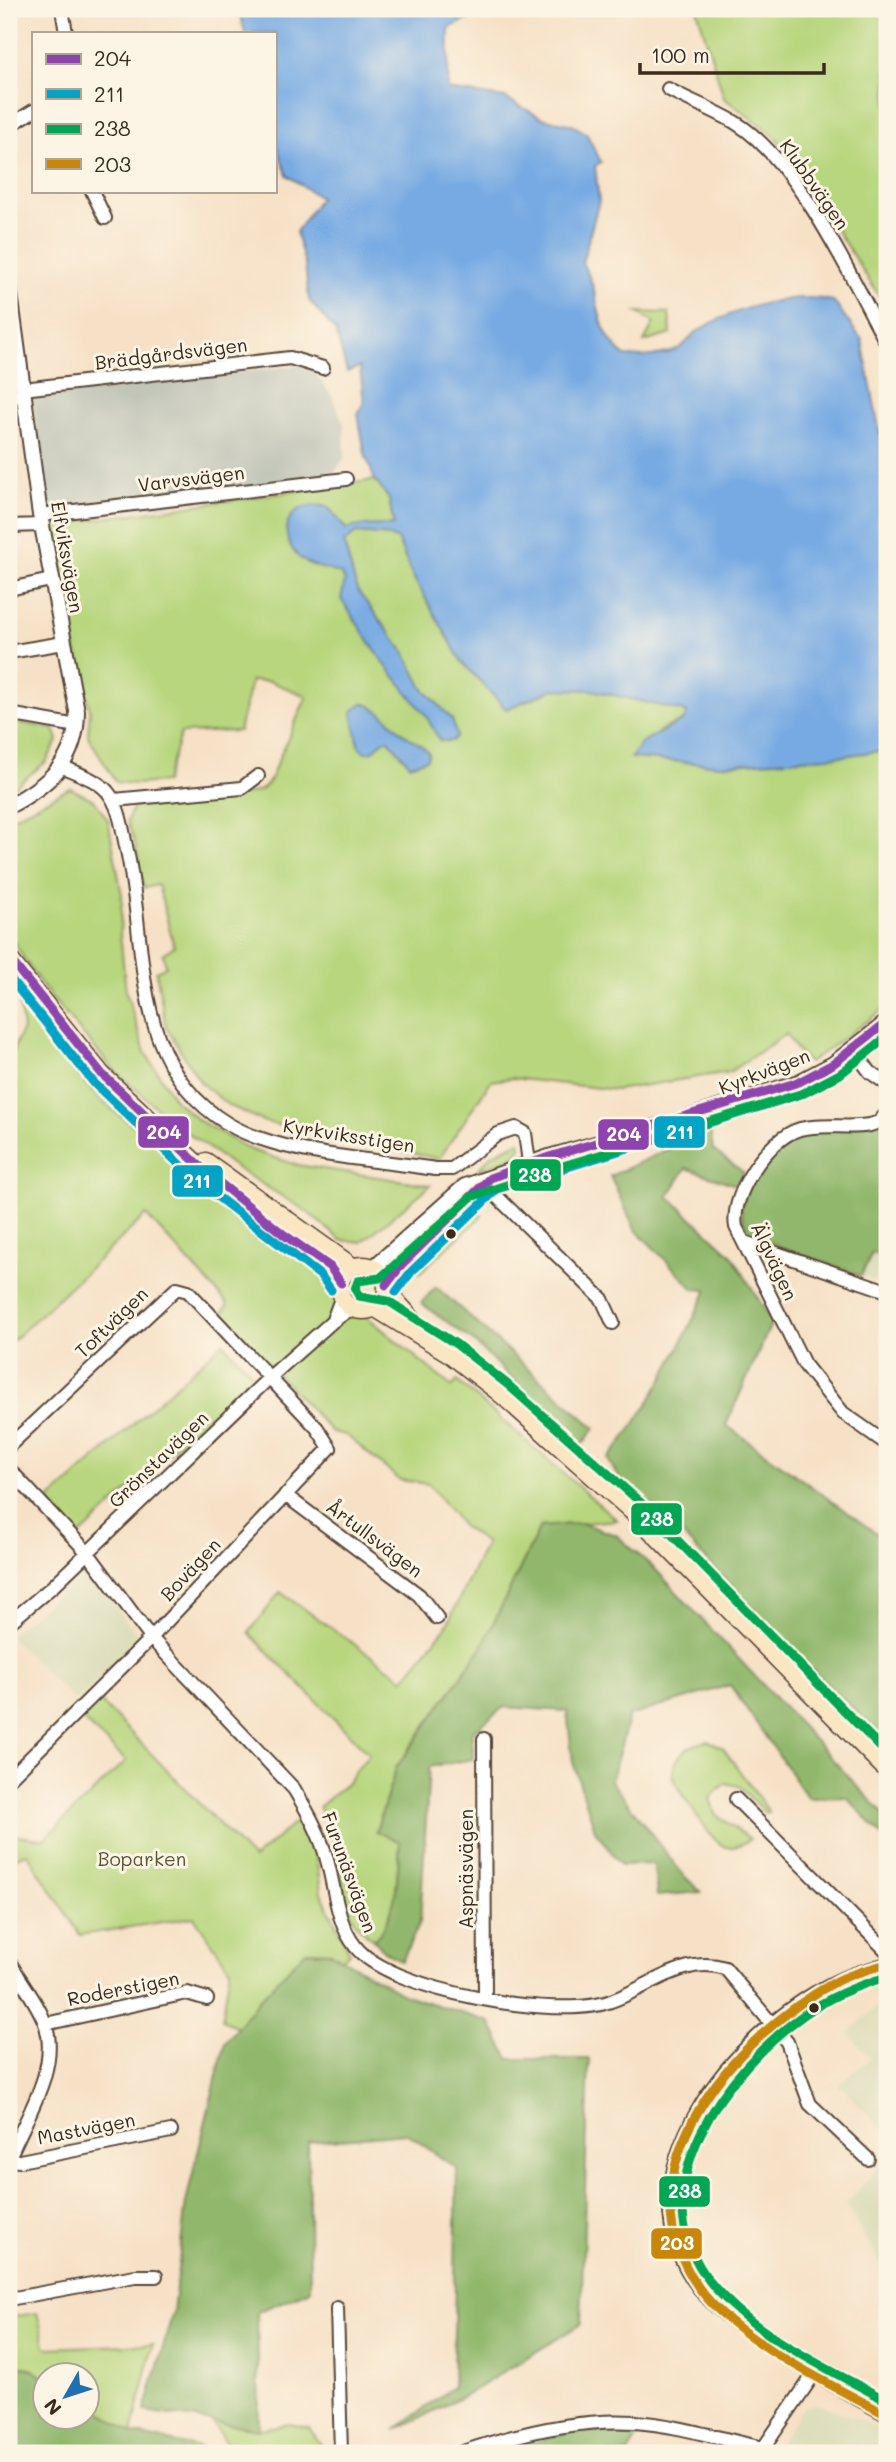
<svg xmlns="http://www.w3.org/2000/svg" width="896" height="2462" viewBox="0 0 896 2462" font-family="Mali,sans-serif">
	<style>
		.built { fill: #dddebc }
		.industrial { fill: #c2c6b9 }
		.green { fill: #b7d67d; stroke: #79804e; stroke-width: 2 }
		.forest { fill: #91b76c; stroke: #667045; stroke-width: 2 }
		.water { fill: #77aae3; stroke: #596a80; stroke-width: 2 }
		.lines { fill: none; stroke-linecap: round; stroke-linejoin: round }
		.minor-casing { stroke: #574537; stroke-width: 16 }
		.tertiary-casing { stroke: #574537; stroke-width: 18 }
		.secondary-casing { stroke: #574537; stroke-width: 19 }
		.minor { stroke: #fff; stroke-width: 12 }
		.tertiary { stroke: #fff; stroke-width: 14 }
		.secondary { stroke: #fbe6c4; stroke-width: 16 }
		.bus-1-casing { stroke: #fcf5e5; stroke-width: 14 }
		.bus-2-casing { stroke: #fcf5e5; stroke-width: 14 }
		.bus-3-casing { stroke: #fcf5e5; stroke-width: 14 }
		.bus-4-casing { stroke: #fcf5e5; stroke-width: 14 }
		.bus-1 { stroke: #8e44ad; stroke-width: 9 }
		.bus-2 { stroke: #03a3c5; stroke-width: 9 }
		.bus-3 { stroke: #00a651; stroke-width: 9 }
		.bus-4 { stroke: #c88708; stroke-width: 9 }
		.bus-dot { fill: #3b2a1e; stroke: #fcf5e5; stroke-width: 2.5 }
		.labels { text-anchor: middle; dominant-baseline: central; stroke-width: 6; stroke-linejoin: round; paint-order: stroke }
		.street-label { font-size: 19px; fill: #3b2a1e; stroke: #fcf5e5 }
		.park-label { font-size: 19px; fill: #5a5536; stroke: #fcf5e5 }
		.line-badge { stroke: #fcf5e5; stroke-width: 2.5 }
		.badge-label { font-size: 19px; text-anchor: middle; font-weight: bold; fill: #fff }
	</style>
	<rect width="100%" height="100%" fill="#fcf5e5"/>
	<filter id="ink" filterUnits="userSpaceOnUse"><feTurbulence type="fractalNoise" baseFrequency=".0143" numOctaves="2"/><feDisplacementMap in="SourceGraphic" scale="14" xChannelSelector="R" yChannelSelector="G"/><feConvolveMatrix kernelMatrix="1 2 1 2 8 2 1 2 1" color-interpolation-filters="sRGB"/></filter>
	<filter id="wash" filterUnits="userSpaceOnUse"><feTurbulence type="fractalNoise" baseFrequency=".00686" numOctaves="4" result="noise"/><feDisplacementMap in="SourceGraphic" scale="28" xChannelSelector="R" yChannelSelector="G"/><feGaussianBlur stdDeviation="1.57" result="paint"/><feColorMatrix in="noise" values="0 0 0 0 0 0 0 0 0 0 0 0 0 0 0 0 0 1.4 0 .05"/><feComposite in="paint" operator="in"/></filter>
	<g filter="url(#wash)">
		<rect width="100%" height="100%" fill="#f6e1c6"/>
		<path class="built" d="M887,1236V1285L861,1276L872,1253L880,1255Z
			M82,1573H90L136,1634L133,1645L76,1702L9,1636Z
			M887,1982V2134L838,2084L871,2058L848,2033L881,2002L871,1990Z
			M881,2163L887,2169V2274L846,2205Z
			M818,2404L876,2426L887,2436V2453H773L804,2406Z"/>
		<path class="industrial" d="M302,365L314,371L332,396L344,424L345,457L326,485L47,520L32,394Z"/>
		<path class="green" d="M697,9H887V308L776,137L724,98Z
			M637,312L669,313L671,334L644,342L654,323Z
			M375,480L389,499L395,532L412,575L462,662L506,709L554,689L592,690L688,712L684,720L662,729L632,758L841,756L887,750V1007L809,1063L798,1052L786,1034L729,1072L616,1090L512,1078L491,1081L439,1159L265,1122L228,1105L201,1083L166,1027L156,971L166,966L163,954L174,946L158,885L144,888L135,843L127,821L133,807L194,803L201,796C225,794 268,802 273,772L307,696L269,681H251L239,731L181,733L165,782L135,784L116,782L88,736L90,710L47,526Z
			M9,721L54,729L58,740L46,762L9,791Z
			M70,788L94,800L108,820L122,895L120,933L126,992L145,1052L175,1100L198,1120L251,1150L297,1165L431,1185L362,1242L341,1240L306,1211L236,1168L174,1123L114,1070L78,1029L42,986L9,935V819Z
			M20,1006L98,1098L324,1275L335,1289L336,1298L358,1315L367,1317L452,1387L457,1381L617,1520L540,1527L482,1647L396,1768L400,1842L395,1901L385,1929L374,1940C335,1915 346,1864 330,1826C328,1820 322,1813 319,1807L346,1784L369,1754L249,1633L280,1592L404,1679L446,1627L486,1543L463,1527L429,1484L400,1480L346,1435L332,1432L222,1314L228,1304L146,1215L9,1344V1058L23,1029Z
			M520,1141L521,1148L514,1156L477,1171L491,1155Z
			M477,1211L482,1216L419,1273L414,1269L447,1236L450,1239L461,1228L460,1223Z
			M223,1343L253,1375L79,1536L48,1501Z
			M98,1699L253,1859L303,1815L315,1849L321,1893L350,1953L342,1959L330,1952L306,1951L238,2027L222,2020L230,1969L194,1917L80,1935L27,1853L9,1859V1835L44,1839L126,1761L80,1717Z
			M708,1741L723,1748L769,1812L765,1813L739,1786L725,1783L710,1798L715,1814L750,1839C742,1844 733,1850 724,1846C708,1839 684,1795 673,1779C671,1758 688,1744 708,1741Z
			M37,2313L46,2348L153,2344L132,2433L88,2404V2374H46L45,2378L31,2369L15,2364L9,2367V2317Z
			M212,2421L259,2429L290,2424L309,2428L327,2453H232Z"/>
		<path class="forest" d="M887,1121V1236L879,1255L872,1253L861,1276L771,1243L747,1230C745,1224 741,1215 741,1209C744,1184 783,1141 807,1133C831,1125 862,1125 887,1121Z
			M710,1130L713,1150L744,1173L736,1185L686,1168L668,1196L732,1255L772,1322L726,1425L887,1541V1741L789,1647L664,1515L622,1484L608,1459C651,1408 679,1350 707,1290L694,1289L635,1229L610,1176Z
			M436,1287L595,1428L581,1446L472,1340L421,1303Z
			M581,1523L616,1535L655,1569L887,1818V1841L847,1797L808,1798L730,1685L629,1716L611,1781L683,1875L701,1892L657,1896L654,1864L621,1865L595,1830L573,1762L567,1711L504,1707L472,1732L473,1759L429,1767L420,1922L402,1961L384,1951L374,1940C399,1914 397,1876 400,1842L376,1831L396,1768L482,1647L540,1527Z
			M306,1951L330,1952L405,1995L490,2022L509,2059H589L581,2324L466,2395L395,2430L453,2387L457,2169L406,2133L308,2142L310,2290L257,2312L259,2429L145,2411L173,2312L186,2202L225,2043L258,2001Z
			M15,2364L31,2369L45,2378L46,2416H88V2404L132,2433L209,2450L211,2453H17L9,2408V2367Z
			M577,2431L639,2435L628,2453H489Z"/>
		<path class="water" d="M239,9H583L473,17L449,28L448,90L505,98L542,118L572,125L586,133L601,162L595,166L599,201L582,263C604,297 590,326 625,356C639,358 665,356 678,349C686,345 691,335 698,331C734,308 792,291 833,301L862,340L880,434H887V750L841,756L720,765L631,758L642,742L684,720L687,712L592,690L554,689L506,709L462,662L412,575L398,540L389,536L356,533L344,543L357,590L405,653L423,688L452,719L457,736L452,741H440L425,714L383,662L341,599L345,581L341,574C328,569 305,566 296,554C273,526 295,498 328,507L346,529C361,524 378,526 394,525L389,499L375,480L365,454L358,414L364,402L360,367L347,372L336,332L309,300L305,265L296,232L320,198L287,175L275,141V33H245Z
			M363,703C383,709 391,725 407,736C416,742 422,745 429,753L427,759L410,765L389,740H384L372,752H365L359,747L352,712Z"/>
	</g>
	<g filter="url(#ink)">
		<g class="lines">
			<defs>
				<path id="minor" d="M62,9L66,33
					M668,89C690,101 714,110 736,123C797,160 853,280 887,344
					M9,126L33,111
					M92,191L105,218
					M23,389L290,358L323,368
					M9,397L24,395
					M40,515L346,479
					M9,526L42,525
					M9,589L51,580
					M9,652L64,643
					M9,714L77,726
					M61,766C76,773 96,779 107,791C120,806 122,828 126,846C149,943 127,1063 228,1124C282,1156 373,1159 435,1169H452L498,1134L516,1128L525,1133L529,1163
					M114,800L242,788L258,776
					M853,1049L870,1072L887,1084
					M887,1113L879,1122L870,1125C847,1129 823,1123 800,1129C768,1138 730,1195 736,1227L804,1364L843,1413L887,1444
					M482,1182L602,1299L613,1323
					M744,1242L887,1291
					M333,1320L342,1296
					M9,1446L177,1288L188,1291L317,1428L330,1448L151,1638L9,1779
					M9,1469L88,1553L151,1638L294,1789C306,1809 317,1828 324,1850C335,1881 334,1919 355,1946C389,1991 560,2021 611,2001C648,1988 684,1955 725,1968L787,2042L810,2104L868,2159
					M285,1495L419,1595L437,1618
					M9,1623L53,1586L270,1377L333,1321L352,1308
					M484,1739L485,1998
					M736,1799L887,1951
					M9,1961C20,1981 39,2004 46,2026C59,2069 25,2119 9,2158
					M887,1964C871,1969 852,1973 837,1981C735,2031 613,2175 699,2288C736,2337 833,2384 887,2415
					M45,2024L187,1993L207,1999
					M9,2160L20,2161L171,2131
					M9,2299L135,2276H156
					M337,2308L341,2453
					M460,2453C515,2434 577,2418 635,2422C679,2425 720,2439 763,2448
					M760,2453L814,2374"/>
				<path id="tertiary" d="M9,286L40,515L77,711C77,761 50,784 9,806
					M373,1268L465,1186L549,1157L677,1121L799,1082L833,1064L887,1022
					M386,1285C414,1248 458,1222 482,1182"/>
				<path id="secondary" d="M9,958L102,1074L205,1171L283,1234L330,1267L341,1283
					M206,1161L354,1267
					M340 1288a23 23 0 1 1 46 0a23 23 0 1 1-46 0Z
					M386,1289L421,1328
					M374,1308L449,1354L499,1393L631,1511L887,1771"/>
			</defs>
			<use href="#minor" class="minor-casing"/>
			<use href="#tertiary" class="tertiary-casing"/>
			<use href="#secondary" class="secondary-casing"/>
			<use href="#minor" class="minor"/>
			<use href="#tertiary" class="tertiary"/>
			<use href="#secondary" class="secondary"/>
			<defs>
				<path id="bus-1" d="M9,958L102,1074L205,1171L283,1234L330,1267L341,1283
					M386,1285L402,1264L490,1178L549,1157L799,1082L833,1064L887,1022"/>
				<path id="bus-2" d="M9,977L94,1083L197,1181L321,1276L331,1290
					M396,1292L411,1272L497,1189L804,1093L840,1074L887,1037"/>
				<path id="bus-3" d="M887,1037L840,1074L804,1093L553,1169L471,1197L380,1278L358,1281L355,1289L359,1296L388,1301L456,1344L507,1384L640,1502L887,1754
					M887,1977C858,1985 831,1996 805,2014C726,2069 636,2190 711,2283C755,2337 828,2368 887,2401"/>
				<path id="bus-4" d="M887,1964C870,1969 852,1973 837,1981C735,2036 615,2170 699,2288C737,2341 831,2384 887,2415"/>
			</defs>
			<use href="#bus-1" class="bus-1-casing"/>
			<use href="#bus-2" class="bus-2-casing"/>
			<use href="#bus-3" class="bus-3-casing"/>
			<use href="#bus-4" class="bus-4-casing"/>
			<use href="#bus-1" class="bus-1"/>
			<use href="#bus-2" class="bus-2"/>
			<use href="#bus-3" class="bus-3"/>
			<use href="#bus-4" class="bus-4"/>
		</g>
	</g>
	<g class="bus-dot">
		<circle cx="451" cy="1234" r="6"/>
		<circle cx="814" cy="2008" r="6"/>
	</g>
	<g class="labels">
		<g class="street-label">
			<text transform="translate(815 184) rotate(55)">Klubbvägen</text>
			<text transform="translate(171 353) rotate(-7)">Brädgårdsvägen</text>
			<text transform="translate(191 478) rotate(-7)">Varvsvägen</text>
			<text transform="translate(68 557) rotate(80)">Elfviksvägen</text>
			<text transform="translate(764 1071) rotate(-21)">Kyrkvägen</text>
			<text transform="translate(349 1135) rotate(9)">Kyrkviksstigen</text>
			<text transform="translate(775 1261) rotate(65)">Älgvägen</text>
			<text transform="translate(111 1322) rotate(-44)">Toftvägen</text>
			<text transform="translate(158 1459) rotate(-44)">Grönstavägen</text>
			<text transform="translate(375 1538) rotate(37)">Årtullsvägen</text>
			<text transform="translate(190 1569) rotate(-47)">Bovägen</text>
			<text transform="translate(465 1869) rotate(-90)">Aspnäsvägen</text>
			<text transform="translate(350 1872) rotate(70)">Furunäsvägen</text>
			<text transform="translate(123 1988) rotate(-11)">Roderstigen</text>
			<text transform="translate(86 2128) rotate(-11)">Mastvägen</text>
		</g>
		<g class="park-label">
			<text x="142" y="1858">Boparken</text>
		</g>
	</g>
	<g class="line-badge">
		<rect x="653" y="1115" width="53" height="34" rx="7" fill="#03a3c5"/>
		<rect x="137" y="1115" width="53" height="34" rx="7" fill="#8e44ad"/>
		<rect x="597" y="1118" width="53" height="33" rx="7" fill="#8e44ad"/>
		<rect x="509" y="1158" width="53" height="34" rx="7" fill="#00a651"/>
		<rect x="171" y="1164" width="53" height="34" rx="7" fill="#03a3c5"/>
		<rect x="630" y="1502" width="53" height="34" rx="7" fill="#00a651"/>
		<rect x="658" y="2175" width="53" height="33" rx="7" fill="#00a651"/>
		<rect x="650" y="2227" width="53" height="33" rx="7" fill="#c88708"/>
	</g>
	<g class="badge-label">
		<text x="680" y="1139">211</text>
		<text x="164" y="1139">204</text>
		<text x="624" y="1141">204</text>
		<text x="535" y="1182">238</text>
		<text x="197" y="1188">211</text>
		<text x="657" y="1526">238</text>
		<text x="685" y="2198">238</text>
		<text x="677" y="2250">203</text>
	</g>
	<rect width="896" height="2462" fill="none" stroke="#fcf5e5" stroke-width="35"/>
	<rect x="32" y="32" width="245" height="161" fill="#fcf5e5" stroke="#afa495" stroke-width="2"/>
	<rect x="46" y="54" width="35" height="10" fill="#8e44ad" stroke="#afa495" stroke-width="2"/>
	<text x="94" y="66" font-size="21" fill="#3b2a1e">204</text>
	<rect x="46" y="89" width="35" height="10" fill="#03a3c5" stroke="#afa495" stroke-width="2"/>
	<text x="94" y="102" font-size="21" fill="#3b2a1e">211</text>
	<rect x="46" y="124" width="35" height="10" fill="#00a651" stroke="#afa495" stroke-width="2"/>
	<text x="94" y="136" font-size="21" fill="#3b2a1e">238</text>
	<rect x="46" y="159" width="35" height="10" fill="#c88708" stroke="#afa495" stroke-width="2"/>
	<text x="94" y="172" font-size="21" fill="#3b2a1e">203</text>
	<g transform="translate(66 2396) rotate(231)"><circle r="33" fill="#fcf5e5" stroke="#afa495" stroke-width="2"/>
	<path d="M0-5L12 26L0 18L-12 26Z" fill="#1f6fb2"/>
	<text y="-10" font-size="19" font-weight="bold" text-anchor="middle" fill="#3b2a1e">N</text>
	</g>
	<path d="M640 63v10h184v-10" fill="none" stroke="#3b2a1e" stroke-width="3.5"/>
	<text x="651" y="63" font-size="21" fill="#3b2a1e" stroke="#fcf5e5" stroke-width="5" paint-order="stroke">100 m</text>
</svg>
